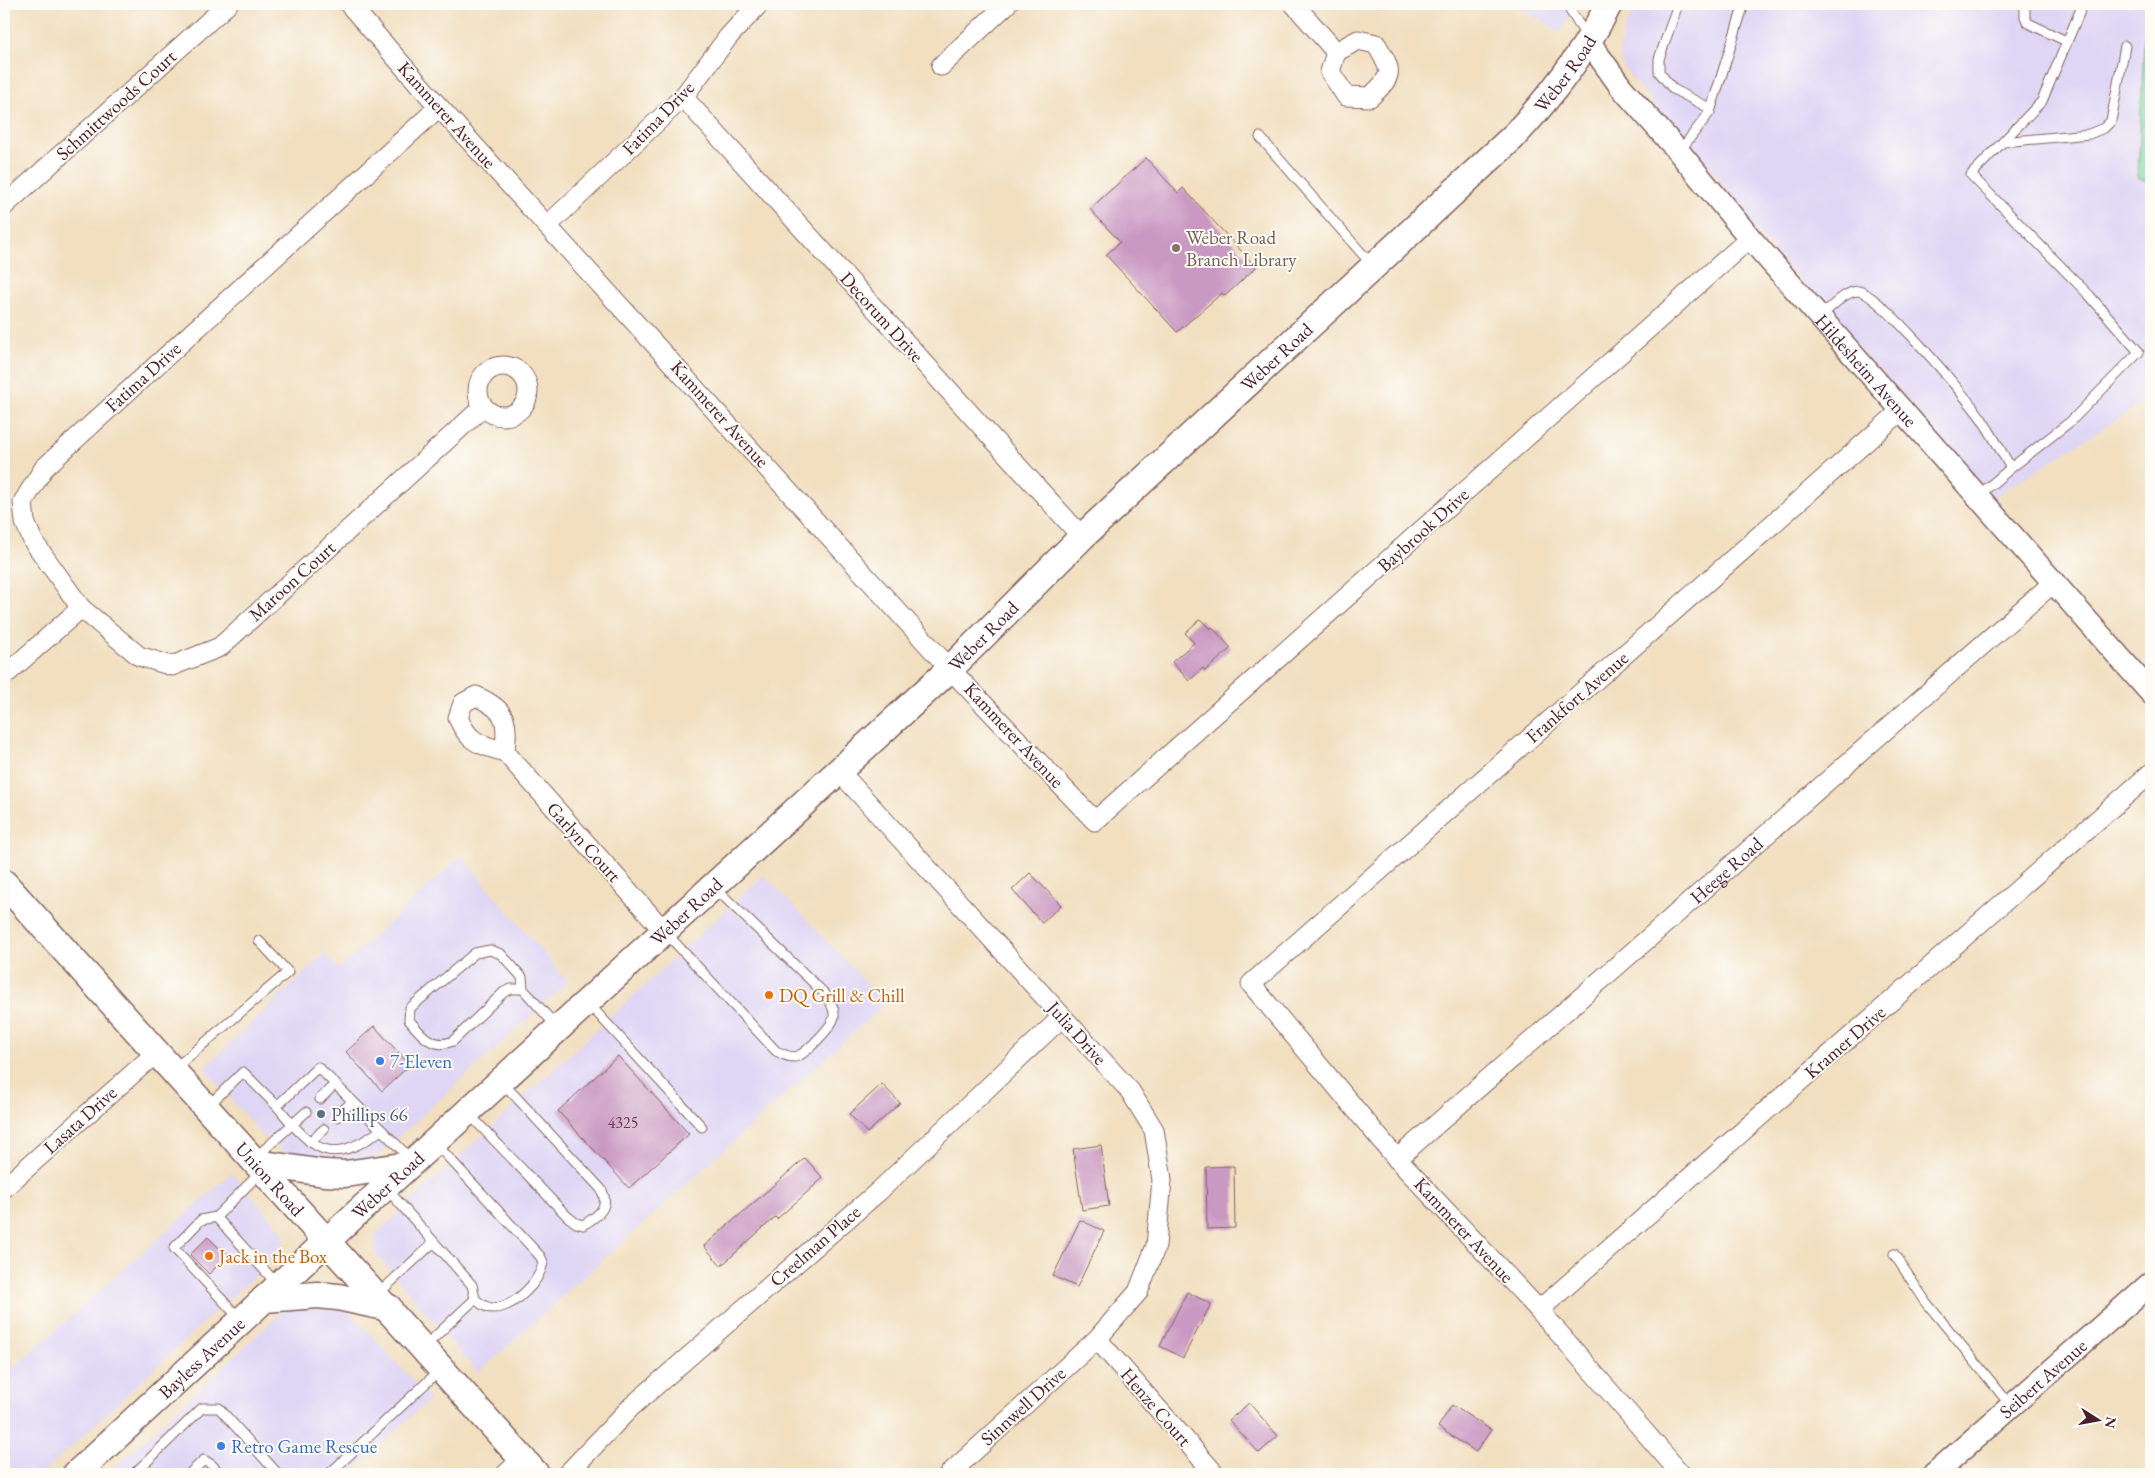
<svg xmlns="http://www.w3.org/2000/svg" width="2155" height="1478" viewBox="0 0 2155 1478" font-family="'EB Garamond',serif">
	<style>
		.built { fill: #dfd5f5 }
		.green { fill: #7ad49a; stroke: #627a62 }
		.building { fill: #ca99c3 }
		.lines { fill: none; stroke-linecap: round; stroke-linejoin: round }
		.service-casing { stroke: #84625f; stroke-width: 11 }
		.minor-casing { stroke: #84625f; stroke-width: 21 }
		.tertiary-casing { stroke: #84625f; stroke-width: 25 }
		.secondary-casing { stroke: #84625f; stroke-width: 29 }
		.service { stroke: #fff; stroke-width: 9 }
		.minor { stroke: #fff; stroke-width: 19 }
		.tertiary { stroke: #fff; stroke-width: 22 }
		.secondary { stroke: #fff; stroke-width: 26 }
		.education-dot { fill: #8d6e63; stroke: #fdfcf7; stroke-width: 2 }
		.food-dot { fill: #e8710a; stroke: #fdfcf7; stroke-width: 2 }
		.shop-dot { fill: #3f7fe0; stroke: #fdfcf7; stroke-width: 2 }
		.service-dot { fill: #5c6f8a; stroke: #fdfcf7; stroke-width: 2 }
		.labels { text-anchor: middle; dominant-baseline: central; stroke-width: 4; stroke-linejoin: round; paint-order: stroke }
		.number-label { font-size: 16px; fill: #6a3e51 }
		.street-label { font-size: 19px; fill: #4a1f2b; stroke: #fdfcf7 }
		.education-label { font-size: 19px; fill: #785e54; stroke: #fdfcf7; text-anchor: start }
		.food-label { font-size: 19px; fill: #c56008; stroke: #fdfcf7; text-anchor: start }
		.shop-label { font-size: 19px; fill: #366cbe; stroke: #fdfcf7; text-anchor: start }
		.service-label { font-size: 19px; fill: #4e5e75; stroke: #fdfcf7; text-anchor: start }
	</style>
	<rect width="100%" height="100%" fill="#fdfcf7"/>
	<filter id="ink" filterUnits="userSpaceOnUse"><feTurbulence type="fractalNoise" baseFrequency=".02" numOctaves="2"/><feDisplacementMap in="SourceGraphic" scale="10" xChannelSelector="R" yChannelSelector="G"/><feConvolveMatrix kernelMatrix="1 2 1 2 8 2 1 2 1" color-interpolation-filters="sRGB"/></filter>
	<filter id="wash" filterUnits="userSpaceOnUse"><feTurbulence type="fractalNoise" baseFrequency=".0096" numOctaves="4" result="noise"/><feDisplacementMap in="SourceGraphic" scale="20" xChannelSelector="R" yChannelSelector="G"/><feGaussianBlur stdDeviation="1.12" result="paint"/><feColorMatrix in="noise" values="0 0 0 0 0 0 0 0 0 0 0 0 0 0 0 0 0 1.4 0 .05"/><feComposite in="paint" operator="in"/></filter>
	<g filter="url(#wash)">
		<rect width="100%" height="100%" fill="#f1dfc0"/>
		<path class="built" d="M1514,4H1576L1561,32Z
			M1636,4H2151V398L1992,498L1754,229L1715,173L1632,79L1621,63L1620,47L1625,29Z
			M461,856L568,982L378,1156L360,1163L293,1158L262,1135L204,1068L325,953L339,969Z
			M764,875L886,1003L478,1373L376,1254L374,1244L377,1233Z
			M232,1173L284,1234L282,1252L221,1306L42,1474H4V1376Z
			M302,1302L348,1310L430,1399L349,1474H108L284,1310Z"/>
		<path class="green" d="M2151,7V184L2138,177L2144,39Z"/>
		<g id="blocks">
			<path class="building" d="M1146,158L1178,193L1183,188L1256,267L1225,296L1222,293L1177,332L1106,255L1120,242L1090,209Z
				M1200,619L1210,629L1212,627L1231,648L1205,671L1203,668L1189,681L1172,662L1194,643L1185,633Z
				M1030,873L1061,905L1042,923L1012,890Z
				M374,1026L410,1065L382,1091L346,1052Z
				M618,1056L689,1134L629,1188L558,1111Z
				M882,1084L900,1103L867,1133L849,1114Z
				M1101,1145L1109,1206L1082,1210L1073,1149Z
				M805,1158L823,1178L777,1219L775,1217L721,1266L704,1246Z
				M1234,1166L1235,1228L1207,1229L1206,1167Z
				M1080,1220L1104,1231L1077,1287L1053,1276Z
				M208,1237L227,1256L209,1274L190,1255Z
				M1187,1292L1211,1304L1183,1358L1160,1346Z
				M1249,1403L1278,1436L1259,1453L1229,1420Z
				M1452,1405L1491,1430L1476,1452L1438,1427Z"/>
		</g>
	</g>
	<g filter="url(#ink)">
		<use href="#blocks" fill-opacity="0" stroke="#84625f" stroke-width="1"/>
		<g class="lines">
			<defs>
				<path id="service" d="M1566,4L1587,37
					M1678,4L1659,59V72L1673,89L1711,109
					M2025,4V17L2028,23L2066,41
					M1260,137L1372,265
					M2003,142L2089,134L2104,128L2111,121L2125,46
					M1679,152L1710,112L1744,4
					M1820,316C1830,309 1845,291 1858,291C1879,292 1966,397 1981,418C1992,434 2001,451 2011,468
					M1978,496L2011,468L2071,421L2139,352L2089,295L1971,175L2042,101L2083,4
					M666,933L776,1051C783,1054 791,1059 798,1056C807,1052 834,1025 834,1016C835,1007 829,1001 825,994L715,888
					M523,989H511L504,992L453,1041C433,1050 421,1035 409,1020L410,1008L475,953L490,950L501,954L522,977L523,989L557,1027
					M589,1004L702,1127
					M174,1069L288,972L259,941
					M320,1099L335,1084
					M208,1106L243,1072L277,1106L318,1067L411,1159
					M277,1106C313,1150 329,1168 381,1130
					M469,1114L567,1216L576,1223L583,1225C598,1216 611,1207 601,1189L503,1083
					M337,1117L352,1101
					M310,1142L324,1129
					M256,1157L306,1112
					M262,1171L216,1217L277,1284
					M387,1189L472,1285L475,1299
					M216,1217L201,1220L174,1248L240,1319
					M1894,1254L1926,1302L2011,1406
					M377,1295L434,1242
					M424,1347L475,1299C480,1303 485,1308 493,1308C514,1308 540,1282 543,1262L540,1256L436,1144
					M134,1474L202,1408H219L278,1474
					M189,1474L204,1460L212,1465L220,1474
					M329,1474L440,1370"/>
				<g id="minor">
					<path d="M349,4L439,107L950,669L1095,821L1750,238"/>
					<path d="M1294,4L1336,52"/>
					<path d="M1358,40L1376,44C1393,72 1394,75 1370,97L1346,96L1330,72L1336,52Z"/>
					<path d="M941,66L1007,4"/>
					<path d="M683,97L1082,537"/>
					<path d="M439,107L44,468L23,502L25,522L33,541L81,608L139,656L172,666L220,647L483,407"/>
					<path d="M4,206L228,4"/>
					<path d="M548,225L683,97L729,36L759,4"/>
					<circle cx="503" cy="391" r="25"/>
					<path d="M4,676L81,608"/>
					<path d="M505,752C479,744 470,744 458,718L463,703L476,696C507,711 508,719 505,752L664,931"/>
					<path d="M839,771L1130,1091L1154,1130L1162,1180L1156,1246L1138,1292L1097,1339L949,1474"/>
					<path id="s1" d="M1397,1159L2054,582"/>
					<path d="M4,1188L156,1053"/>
					<path d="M1539,1310L2151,773"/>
					<path d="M1097,1339L1215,1474"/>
					<path d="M506,1474L522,1459"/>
					<path d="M567,1474L631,1407L879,1191L1062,1017"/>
					<path d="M1681,1474L1539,1310L1397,1159L1251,984L1903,409"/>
				</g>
				<g id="tertiary">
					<path id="s2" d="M1589,42L1621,87L1679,152L1750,238L2151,693"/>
					<path id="s3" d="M1934,1474L2151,1283"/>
				</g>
				<g id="secondary">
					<path id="s4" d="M4,883L536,1474"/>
					<path d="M257,1163L324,1173L345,1174L409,1165"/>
					<path d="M264,1299L317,1295L338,1297L389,1308"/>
					<path id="s5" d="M76,1474L357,1213L950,669L1082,537L1513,137C1551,96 1584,54 1609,4"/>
				</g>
			</defs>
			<use href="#service" class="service-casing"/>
			<use href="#minor" class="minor-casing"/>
			<use href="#tertiary" class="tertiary-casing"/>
			<use href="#secondary" class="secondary-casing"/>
			<use href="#service" class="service"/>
			<use href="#minor" class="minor"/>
			<use href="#tertiary" class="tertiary"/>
			<use href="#secondary" class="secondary"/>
		</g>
	</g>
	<circle class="education-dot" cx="1176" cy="248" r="5"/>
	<g class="food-dot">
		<circle cx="769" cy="995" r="5"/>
		<circle cx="209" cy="1256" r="5"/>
	</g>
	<g class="shop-dot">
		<circle cx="380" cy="1061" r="5"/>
		<circle cx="221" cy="1446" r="5"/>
	</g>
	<circle class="service-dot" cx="321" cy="1114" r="5"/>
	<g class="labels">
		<g class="number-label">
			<text x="623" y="1122">4325</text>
		</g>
		<g class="street-label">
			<text stroke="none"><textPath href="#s5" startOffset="2045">Weber Road</textPath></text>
			<text transform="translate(116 105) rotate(-42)">Schmittwoods Court</text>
			<text transform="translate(447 115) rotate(48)">Kammerer Avenue</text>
			<text transform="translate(658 118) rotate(-46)">Fatima Drive</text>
			<text transform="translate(882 317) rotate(48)">Decorum Drive</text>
			<text stroke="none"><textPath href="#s5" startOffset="1640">Weber Road</textPath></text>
			<text stroke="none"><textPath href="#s2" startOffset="430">Hildesheim Avenue</textPath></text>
			<text transform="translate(143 377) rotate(-42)">Fatima Drive</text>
			<text transform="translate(720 414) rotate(48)">Kammerer Avenue</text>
			<text transform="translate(1423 530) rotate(-42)">Baybrook Drive</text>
			<text transform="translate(292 581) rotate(-42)">Maroon Court</text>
			<text stroke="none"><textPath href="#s5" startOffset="1235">Weber Road</textPath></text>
			<text transform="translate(1577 697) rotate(-41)">Frankfort Avenue</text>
			<text transform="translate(1014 735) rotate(47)">Kammerer Avenue</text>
			<text transform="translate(584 842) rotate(48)">Garlyn Court</text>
			<text stroke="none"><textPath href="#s1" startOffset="438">Heege Road</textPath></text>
			<text stroke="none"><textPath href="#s5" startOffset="830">Weber Road</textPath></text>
			<text transform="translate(1077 1033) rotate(48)">Julia Drive</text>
			<text transform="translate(1845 1042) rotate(-41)">Kramer Drive</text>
			<text transform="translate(80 1120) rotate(-42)">Lasata Drive</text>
			<text stroke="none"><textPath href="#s4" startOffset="398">Union Road</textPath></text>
			<text stroke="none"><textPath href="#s5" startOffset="425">Weber Road</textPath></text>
			<text transform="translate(1464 1230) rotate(47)">Kammerer Avenue</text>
			<text transform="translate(815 1246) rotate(-41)">Creelman Place</text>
			<text stroke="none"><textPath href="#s5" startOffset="171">Bayless Avenue</textPath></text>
			<text stroke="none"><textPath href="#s3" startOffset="145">Seibert Avenue</textPath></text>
			<text transform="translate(1023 1406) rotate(-42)">Sinnwell Drive</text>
			<text transform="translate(1156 1407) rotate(49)">Henze Court</text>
		</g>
		<g class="education-label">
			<text x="1186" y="237">Weber Road<tspan x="1186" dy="22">Branch Library</tspan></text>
		</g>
		<g class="food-label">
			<text x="779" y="995">DQ Grill &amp; Chill</text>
			<text x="219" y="1256">Jack in the Box</text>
		</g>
		<g class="shop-label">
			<text x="390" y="1061">7-Eleven</text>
			<text x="231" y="1446">Retro Game Rescue</text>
		</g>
		<g class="service-label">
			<text x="331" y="1114">Phillips 66</text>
		</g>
	</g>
	<rect width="2155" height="1478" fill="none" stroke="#fdfcf7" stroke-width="20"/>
	<g transform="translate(2098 1420) rotate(101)" stroke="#fdfcf7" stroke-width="4" paint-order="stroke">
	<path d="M0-4L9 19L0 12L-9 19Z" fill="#4a1f2b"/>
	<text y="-8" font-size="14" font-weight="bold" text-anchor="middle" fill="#4a1f2b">N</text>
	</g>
</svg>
